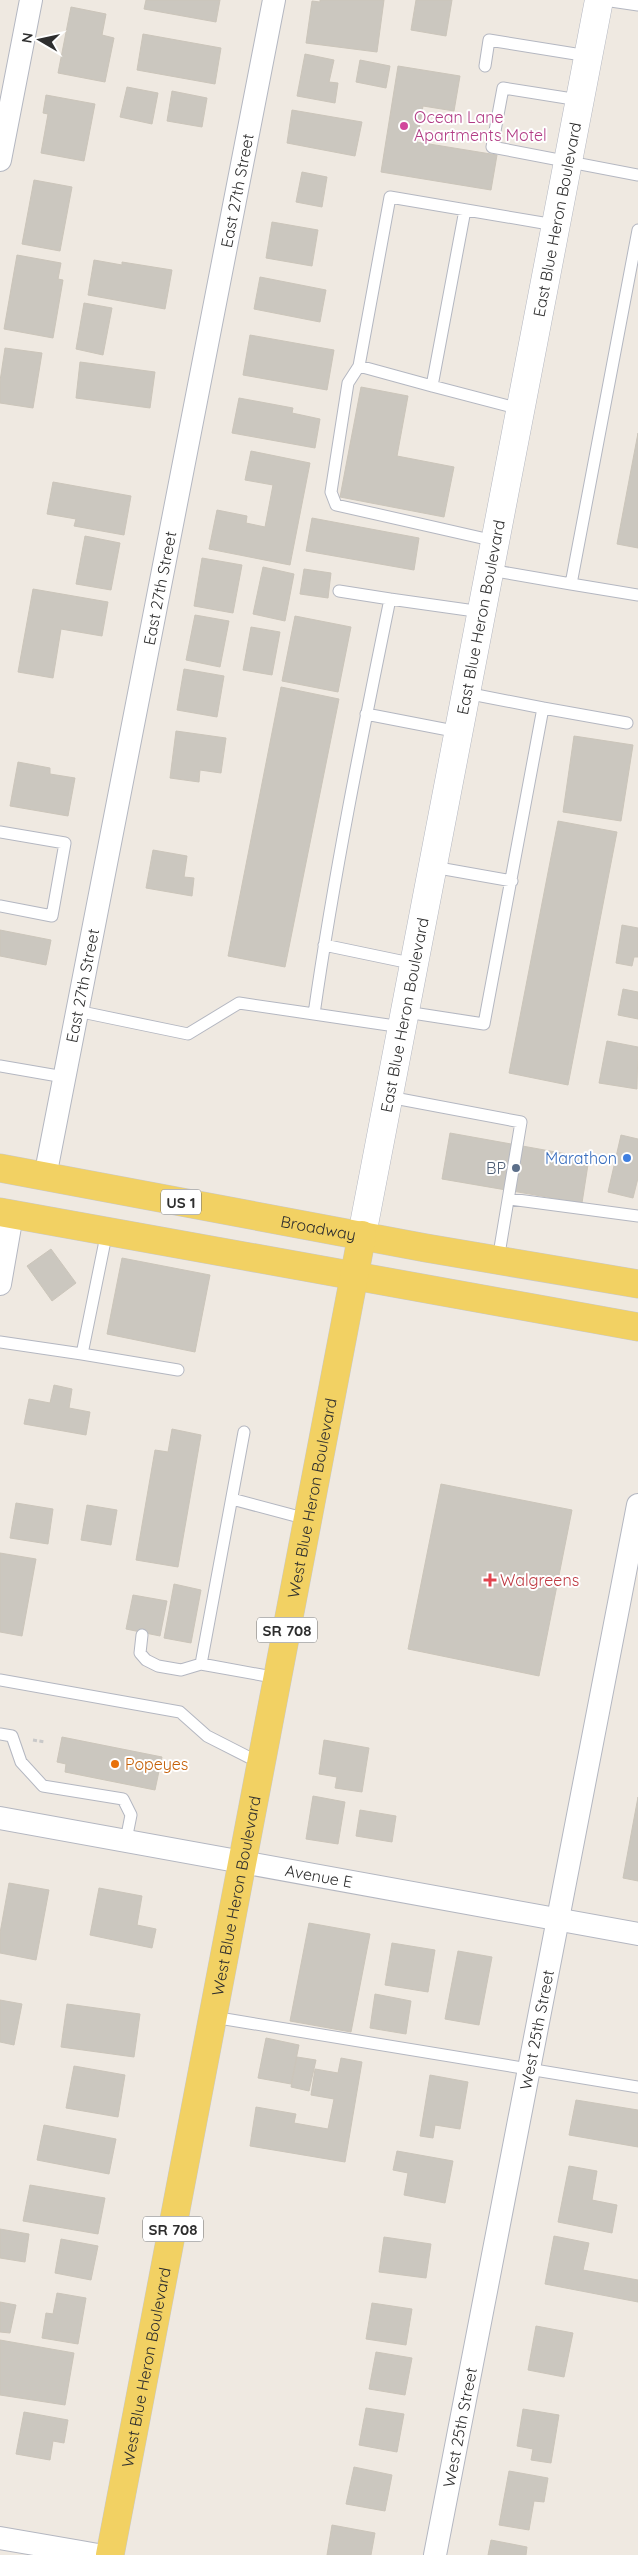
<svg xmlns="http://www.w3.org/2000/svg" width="638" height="2555" viewBox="0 0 638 2555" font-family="Quicksand,sans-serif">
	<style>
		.building { fill: #cbc7bf; stroke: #cbc5ba }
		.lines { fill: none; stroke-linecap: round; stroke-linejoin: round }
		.service-casing { stroke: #b4b7c1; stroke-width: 13 }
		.minor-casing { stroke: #b4b7c1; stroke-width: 24 }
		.secondary-casing { stroke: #b4b7c1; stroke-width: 29 }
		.primary-casing { stroke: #c9c9c9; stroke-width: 29 }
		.path { stroke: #c9c9c9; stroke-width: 3; stroke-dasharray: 4 2.5; stroke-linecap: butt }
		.service { stroke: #fff; stroke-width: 11 }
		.minor { stroke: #fff; stroke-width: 22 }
		.secondary { stroke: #fff; stroke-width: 28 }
		.primary { stroke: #f2d163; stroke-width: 28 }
		.hotel-dot { fill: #d1479c; stroke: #fff; stroke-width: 2 }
		.shop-dot { fill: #3f7fe0; stroke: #fff; stroke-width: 2 }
		.service-dot { fill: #5c6f8a; stroke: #fff; stroke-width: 2 }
		.health-dot { fill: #e0444e; stroke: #fff; stroke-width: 2 }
		.food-dot { fill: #e8710a; stroke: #fff; stroke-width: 2 }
		.labels { text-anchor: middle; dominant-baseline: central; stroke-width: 4; stroke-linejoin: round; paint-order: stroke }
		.shield { fill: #fff; stroke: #6d6d6d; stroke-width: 1 }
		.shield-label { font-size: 15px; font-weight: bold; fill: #2e2e2e }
		.hotel-label { font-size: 16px; fill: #b23c85; stroke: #fff; text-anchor: start }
		.street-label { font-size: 16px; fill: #2e2e2e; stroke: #fff }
		.shop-label { font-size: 16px; fill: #366cbe; stroke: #fff; text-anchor: end }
		.service-label { font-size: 16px; fill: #4e5e75; stroke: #fff; text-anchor: end }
		.health-label { font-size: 16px; fill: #be3a42; stroke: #fff; text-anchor: start }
		.food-label { font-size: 16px; fill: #c56008; stroke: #fff; text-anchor: start }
	</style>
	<rect width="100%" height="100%" fill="#efe9e1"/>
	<path class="building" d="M146,0H220L216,22L144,9Z
		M320,0H384L377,52L306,43L312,1L320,2Z
		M416,0H452L446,36L411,30Z
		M71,7L106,14L102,35L114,38L105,82L58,73Z
		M143,34L221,48L215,84L137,70Z
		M305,54L334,60L329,82L338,83L335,103L297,96Z
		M360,60L390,66L386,88L356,82Z
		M398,66L460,76L454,111L423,106L417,142L497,155L491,190L381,172Z
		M127,87L158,93L152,124L120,117Z
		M172,91L207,98L202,127L167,121Z
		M46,95L95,104L84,161L41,153L48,114L43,113Z
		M292,110L362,122L355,156L287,143Z
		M302,172L327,177L322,207L296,202Z
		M34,180L72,187L60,251L22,244Z
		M272,222L318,230L312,266L266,258Z
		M17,255L61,263L58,279L63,280L53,338L4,329Z
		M94,260L122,265V262L172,270L165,309L88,295Z
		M260,277L326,290L320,322L254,309Z
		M84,303L112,308L103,355L76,349Z
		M250,335L334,350L327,390L243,375Z
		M5,348L42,353L33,408L0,403V381Z
		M80,362L155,372L150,408L76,398Z
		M361,387L408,396L397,456L454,467L444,517L340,497Z
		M239,398L293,408L292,413L320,419L315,448L232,433Z
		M638,433V548L617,544Z
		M251,451L310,463L290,565L209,549L217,510L247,516L246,523L265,527L273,485L245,480Z
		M53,482L131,496L124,535L74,526L76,519L47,514Z
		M312,518L419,538L414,570L306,551Z
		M85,536L120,543L111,590L76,584Z
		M202,558L242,565L233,613L194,606Z
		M263,567L294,574L285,621L253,614Z
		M304,569L331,573L328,598L300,594Z
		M33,589L108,602L102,636L61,629L53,678L18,672Z
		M195,615L229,621L220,667L186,660Z
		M295,616L351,627L338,692L282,681Z
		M251,627L280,632L272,675L243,670Z
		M184,669L224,676L217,717L177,710Z
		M281,687L339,699L285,967L228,956Z
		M176,731L226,738L221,773L200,770L199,782L170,778Z
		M574,736L633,745L621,821L563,812Z
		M18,762L50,768V774L75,778L68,816L10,806Z
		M558,821L617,832L568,1085L509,1073Z
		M153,850L187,856L184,877L194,878L192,896L146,888Z
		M622,925L638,928V957H634L632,966L616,963Z
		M0,930L51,940L46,965L0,956Z
		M623,989L638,992V1019L618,1015Z
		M607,1041L638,1047L637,1089L599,1083Z
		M450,1133L589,1158L582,1203L442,1179Z
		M621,1135L638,1139V1178L633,1198L608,1192Z
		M51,1249L76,1283L52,1301L27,1266Z
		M122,1258L210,1275L195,1352L107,1334Z
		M54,1385L72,1389L69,1408L90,1412L86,1435L24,1424L29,1399L50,1403Z
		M172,1429L201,1435L178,1567L136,1560L155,1450L168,1452Z
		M441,1484L572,1510L539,1676L408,1649Z
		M16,1503L53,1509L48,1544L10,1538Z
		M87,1505L117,1510L111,1545L81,1540Z
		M0,1553L36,1559L22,1636L0,1632Z
		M174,1584L201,1590L191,1643L164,1638Z
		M133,1595L167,1601L160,1636L126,1629Z
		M62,1737L162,1757L155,1790L65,1772L66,1764L57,1762Z
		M324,1740L369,1748L362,1792L335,1788L337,1777L319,1774Z
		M313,1796L345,1802L338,1844L306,1839Z
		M638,1797V1881L623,1878Z
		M360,1810L396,1816L392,1842L356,1836Z
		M9,1883L49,1890L36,1960L0,1953V1933Z
		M99,1888L142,1896L137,1925L156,1929L152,1948L90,1935Z
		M309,1923L370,1934L351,2032L290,2021Z
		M392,1943L435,1950L428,1992L385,1985Z
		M458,1951L492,1957L479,2025L445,2019Z
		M375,1994L411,2001L406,2034L370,2028Z
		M0,2000L22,2004L14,2045L0,2042Z
		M67,2004L140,2014L134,2057L61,2047Z
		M266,2038L299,2045L291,2084L258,2078Z
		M297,2057L316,2060L309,2091L291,2087Z
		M341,2058L362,2062L345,2162L250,2146L256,2107L296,2114L294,2123L328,2129L334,2099L311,2095L315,2069L338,2073Z
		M74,2066L125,2075L118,2117L66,2108Z
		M430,2075L468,2082L460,2129L435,2125L433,2138L420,2136Z
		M576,2100L638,2110V2147L569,2135Z
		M44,2125L116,2139L109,2174L37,2160Z
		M397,2151L453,2161L445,2203L404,2195L408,2173L393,2170Z
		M569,2166L597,2171L592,2200L617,2205L612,2233L558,2222Z
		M30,2185L105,2198L98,2234L23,2221Z
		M0,2229L29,2234L25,2262L0,2258Z
		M554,2236L589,2243L583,2270L638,2280V2302L545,2284Z
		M384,2237L431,2244L426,2278L379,2272Z
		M61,2239L98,2246L91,2280L55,2273Z
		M57,2293L86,2298L78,2344L42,2338L46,2313L53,2314Z
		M0,2302L16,2305L10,2333L0,2332Z
		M372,2303L412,2309L406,2345L366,2339Z
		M536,2326L573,2333L564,2377L528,2370Z
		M0,2340L74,2353L65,2405L0,2395Z
		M376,2352L412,2358L405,2395L369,2389Z
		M366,2408L404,2414L397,2452L359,2445Z
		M523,2409L559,2415L551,2463L531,2460L533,2449L517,2446Z
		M24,2412L68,2420L64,2443L53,2441L50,2460L16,2454Z
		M354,2467L392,2475L385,2511L346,2504Z
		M509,2471L548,2478L544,2502L534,2501L529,2530L499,2525Z
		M332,2525L375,2533L371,2555H327Z
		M491,2540L527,2547L526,2555H488Z"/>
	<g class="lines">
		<defs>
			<path id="service" d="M604,0L638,5
				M485,66L489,40L588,56
				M579,100L503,88L492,147L638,175
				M465,210L432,386L359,366L390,197L555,225
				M359,366L348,383L331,492L336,505L495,541
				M432,386L520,409
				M490,570L571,584L638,230
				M571,584L638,595
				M339,591L390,599
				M466,693L543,708
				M366,714L459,732
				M0,832L65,843L52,916L0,906
				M433,867L512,881
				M324,945L415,964
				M77,1011L188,1034L239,1003L314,1014C334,874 362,736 390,599L482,612
				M406,1012L484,1024L543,708L627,723
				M314,1014L402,1027
				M0,1066L64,1077
				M389,1097L521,1122L498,1260
				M510,1199L638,1216
				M0,1342L82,1354L107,1231
				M82,1354L178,1370
				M232,1499L307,1519
				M142,1635L140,1653L146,1660L158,1666L181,1670L201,1664L278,1678
				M201,1664L244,1432
				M0,1680L180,1712L207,1736L262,1764
				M0,1734L12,1736L21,1762L43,1786L123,1799L131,1815L126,1840
				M213,2017L638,2087"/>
			<g id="minor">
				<path d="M0,160L31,0"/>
				<path id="s1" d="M45,1177L274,0"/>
				<path d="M0,1284L12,1215"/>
				<path id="s2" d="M0,1818L638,1934"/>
				<path d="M0,2538L98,2555"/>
				<path id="s3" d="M435,2555L638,1505"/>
			</g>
			<g id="secondary">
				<path id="s4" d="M362,1235L599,0"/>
			</g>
			<g id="primary">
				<path id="s5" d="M0,1168L426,1248L638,1284"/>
				<path d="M0,1212L638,1327"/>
				<path id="s6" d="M110,2555L362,1235"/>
			</g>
		</defs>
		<use href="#service" class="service-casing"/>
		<use href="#minor" class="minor-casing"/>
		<use href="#secondary" class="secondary-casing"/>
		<use href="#primary" class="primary-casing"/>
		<path class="path" d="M33,1740L45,1742"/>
		<use href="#service" class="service"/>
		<use href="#minor" class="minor"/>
		<use href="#secondary" class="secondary"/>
		<use href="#primary" class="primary"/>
	</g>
	<circle class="hotel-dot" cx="404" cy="126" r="5"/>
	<circle class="shop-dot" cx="627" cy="1158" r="5"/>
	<circle class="service-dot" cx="516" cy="1168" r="5"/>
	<path class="health-dot" d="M487.5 1572.5h5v5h5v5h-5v5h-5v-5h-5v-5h5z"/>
	<circle class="food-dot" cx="115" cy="1764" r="5"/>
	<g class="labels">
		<g class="shield">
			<rect x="161" y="1189.5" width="40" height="25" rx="4"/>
			<rect x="257" y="1617.5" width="60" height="25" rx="4"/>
			<rect x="143" y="2216.5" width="60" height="25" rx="4"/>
		</g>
		<g class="shield-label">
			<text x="181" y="1202">US 1</text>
			<text x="287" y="1630">SR 708</text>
			<text x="173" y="2229">SR 708</text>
		</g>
		<g class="hotel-label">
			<text x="414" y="117">Ocean Lane<tspan x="414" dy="18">Apartments Motel</tspan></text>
		</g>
		<g class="street-label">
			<text stroke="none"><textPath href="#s1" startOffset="1005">East 27th Street</textPath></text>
			<text stroke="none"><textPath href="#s4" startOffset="1034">East Blue Heron Boulevard</textPath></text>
			<text stroke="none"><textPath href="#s1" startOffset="600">East 27th Street</textPath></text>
			<text stroke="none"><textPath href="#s4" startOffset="629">East Blue Heron Boulevard</textPath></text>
			<text stroke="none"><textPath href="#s1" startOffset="195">East 27th Street</textPath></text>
			<text stroke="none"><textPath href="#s4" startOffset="224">East Blue Heron Boulevard</textPath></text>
			<text stroke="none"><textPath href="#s5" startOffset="324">Broadway</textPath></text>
			<text stroke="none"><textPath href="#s6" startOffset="1076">West Blue Heron Boulevard</textPath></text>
			<text stroke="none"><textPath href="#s2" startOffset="324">Avenue E</textPath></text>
			<text stroke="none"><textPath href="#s6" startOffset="671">West Blue Heron Boulevard</textPath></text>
			<text stroke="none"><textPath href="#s3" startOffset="535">West 25th Street</textPath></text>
			<text stroke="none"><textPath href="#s6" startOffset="191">West Blue Heron Boulevard</textPath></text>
			<text stroke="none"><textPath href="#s3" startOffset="130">West 25th Street</textPath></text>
		</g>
		<g class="shop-label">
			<text x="617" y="1158">Marathon</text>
		</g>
		<g class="service-label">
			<text x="506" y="1168">BP</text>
		</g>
		<g class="health-label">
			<text x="500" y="1580">Walgreens</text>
		</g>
		<g class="food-label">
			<text x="125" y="1764">Popeyes</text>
		</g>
	</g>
	<g transform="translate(40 40) rotate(279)" stroke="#ffffff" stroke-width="4" paint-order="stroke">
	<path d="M0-4L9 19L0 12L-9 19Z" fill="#2e2e2e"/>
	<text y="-8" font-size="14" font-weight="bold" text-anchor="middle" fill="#2e2e2e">N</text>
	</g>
</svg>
